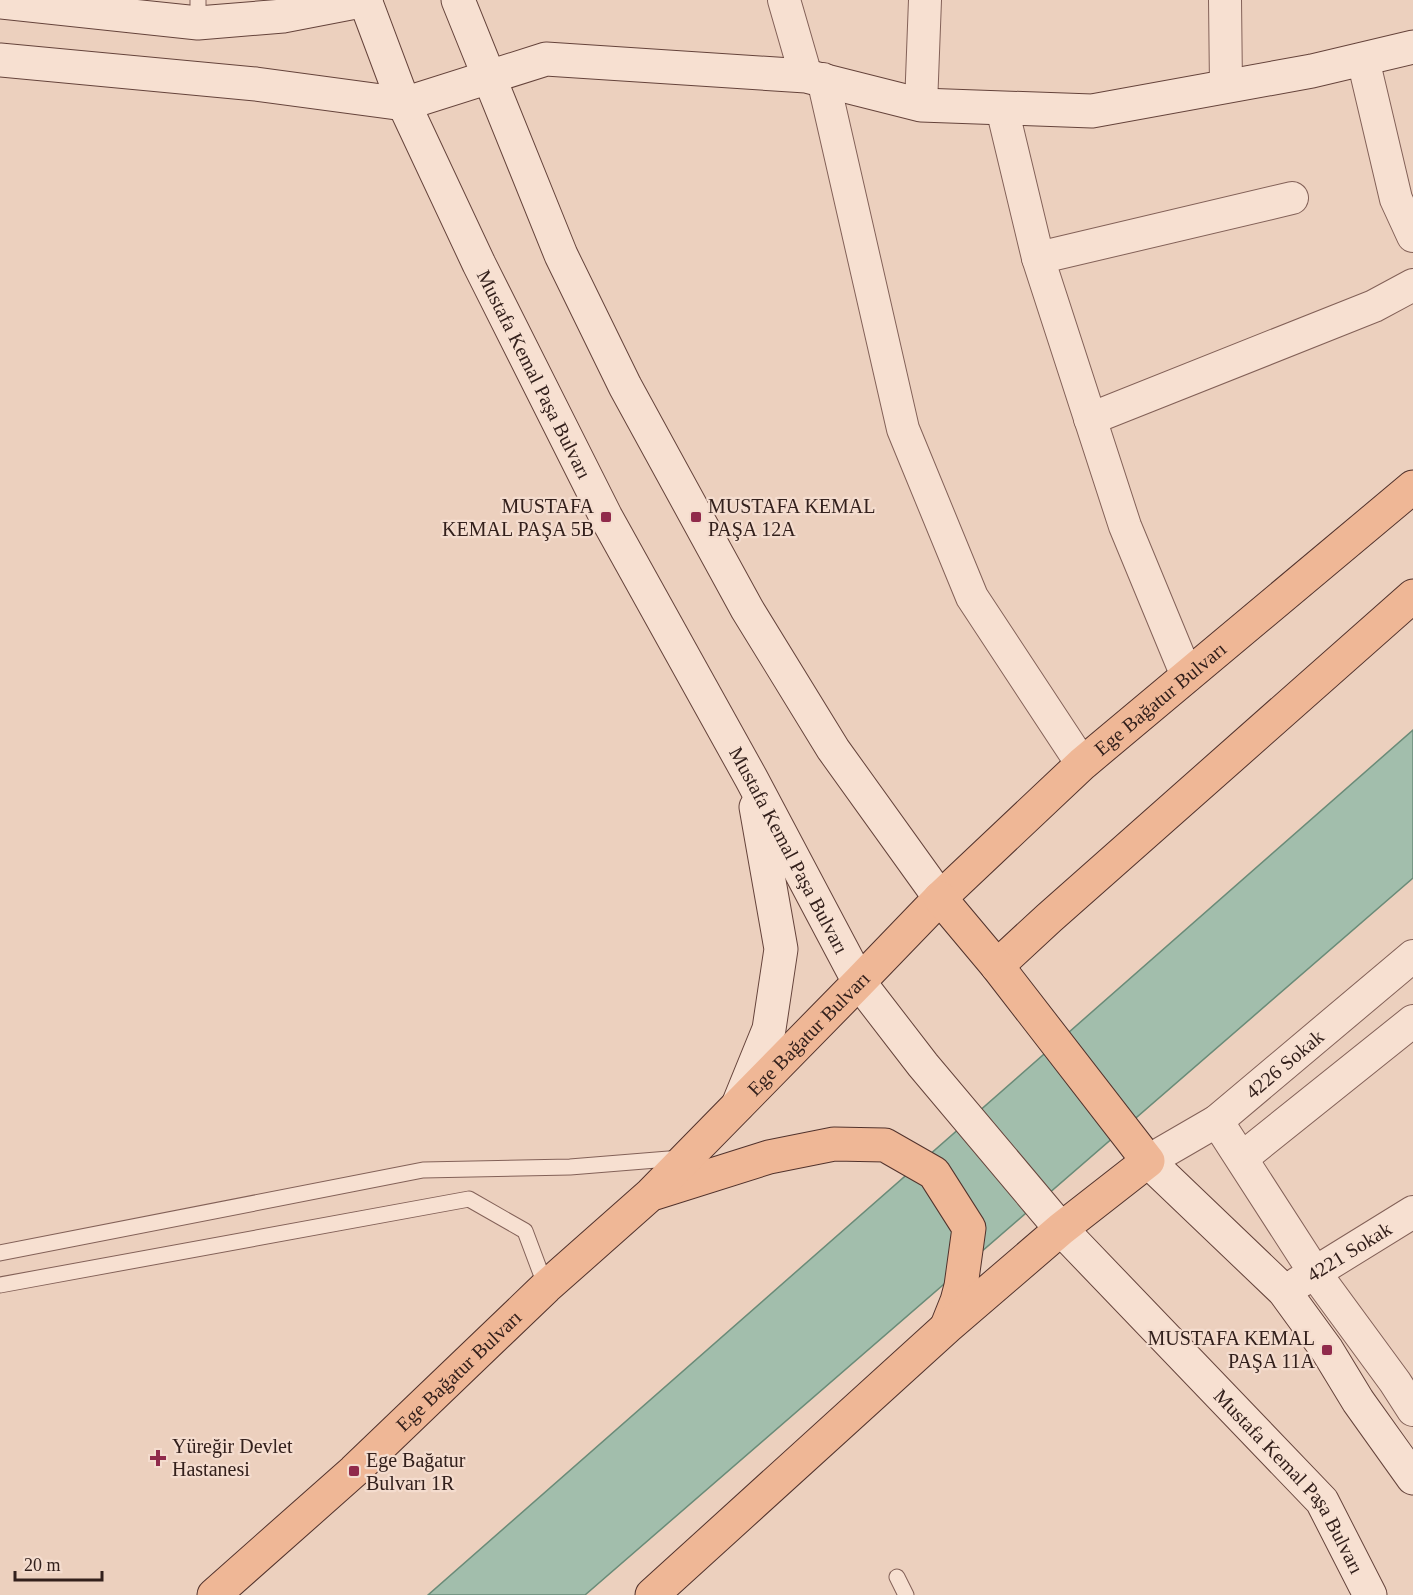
<svg xmlns="http://www.w3.org/2000/svg" width="1413" height="1595" viewBox="0 0 1413 1595" font-family="'Times New Roman',serif">
	<style>
		.water { fill: #a2beac; stroke: #6a8b78; stroke-width: 1.5 }
		.lines { fill: none; stroke-linecap: round; stroke-linejoin: round }
		.lane-casing { stroke: #836158; stroke-width: 17 }
		.street-casing { stroke: #836158; stroke-width: 34 }
		.secondary-casing { stroke: #65433b; stroke-width: 35 }
		.primary-casing { stroke: #51322c; stroke-width: 35 }
		.lane { stroke: #f7e0d1; stroke-width: 15 }
		.street { stroke: #f7e0d1; stroke-width: 32 }
		.secondary { stroke: #f7e0d1; stroke-width: 33 }
		.primary { stroke: #efb796; stroke-width: 33 }
		.poi-dot { fill: #902a4b; stroke: #f4dcce; stroke-width: 2 }
		.labels { text-anchor: middle; dominant-baseline: central; stroke-width: 4.5; stroke-linejoin: round; paint-order: stroke }
		.street-label { font-size: 20px; fill: #33201c; stroke: #f4dcce }
		.poi-label { font-size: 20px; fill: #33201c; stroke: #f4dcce; text-anchor: start }
	</style>
	<rect width="100%" height="100%" fill="#ecd0be"/>
	<path class="water" d="M1413,730V878L585,1595H428Z"/>
	<g class="lines">
		<defs>
			<path id="lane" d="M198,0V23
				M0,1253L423,1170L570,1167L681,1158
				M0,1285L469,1199L525,1231L546,1287
				M897,1577L906,1595"/>
			<g id="street">
				<path d="M784,0L806,76"/>
				<path d="M1225,0L1226,86"/>
				<path d="M1363,59L1396,199L1413,236"/>
				<path d="M823,79L903,429L972,597L1082,764"/>
				<path d="M921,105L925,0"/>
				<path d="M1002,108L1038,258L1125,526L1187,676"/>
				<path d="M1038,258L1292,198"/>
				<path d="M1090,419L1374,306L1413,285"/>
				<path d="M1217,1121L1315,1273L1395,1382L1413,1410"/>
				<path d="M1242,1158L1413,1021"/>
				<path id="s1" d="M1148,1161L1217,1121L1413,956"/>
				<path id="s2" d="M1298,1283L1413,1212"/>
			</g>
			<g id="secondary">
				<path id="s3" d="M365,0L404,104L479,264L606,517L751,778L859,982L923,1065L1061,1229L1322,1501L1370,1595"/>
				<path d="M458,0L561,255L625,386L747,609L833,749L940,898"/>
				<path d="M0,2L198,23L283,16L366,0"/>
				<path d="M0,60L256,84L404,104L546,59L806,76L921,105L1092,111L1312,71L1413,47"/>
				<path d="M738,1105L769,1029L781,949L756,807"/>
				<path d="M1148,1161L1284,1291L1327,1350L1358,1401L1413,1478"/>
			</g>
			<g id="primary">
				<path d="M997,966L1049,918L1413,596"/>
				<path d="M655,1193L769,1157L834,1144L885,1145L934,1173L969,1228L961,1286L957,1301L947,1326"/>
				<path id="s4" d="M214,1595L354,1471L546,1287L651,1194L859,982L940,898L1082,764L1413,487"/>
				<path d="M652,1595L947,1327L1061,1229L1148,1161L997,966L940,898"/>
			</g>
		</defs>
		<use href="#lane" class="lane-casing"/>
		<use href="#street" class="street-casing"/>
		<use href="#secondary" class="secondary-casing"/>
		<use href="#primary" class="primary-casing"/>
		<use href="#lane" class="lane"/>
		<use href="#street" class="street"/>
		<use href="#secondary" class="secondary"/>
		<use href="#primary" class="primary"/>
	</g>
	<g class="poi-dot">
		<rect x="600" y="511" width="12" height="12" rx="3"/>
		<rect x="690" y="511" width="12" height="12" rx="3"/>
		<rect x="1321" y="1344" width="12" height="12" rx="3"/>
		<path d="M155 1449h6v6h6v6h-6v6h-6v-6h-6v-6h6z"/>
		<rect x="348" y="1465" width="12" height="12" rx="3"/>
	</g>
	<g class="labels">
		<g class="street-label">
			<text stroke="none"><textPath href="#s3" startOffset="411">Mustafa Kemal Paşa Bulvarı</textPath></text>
			<text stroke="none"><textPath href="#s4" startOffset="1304">Ege Bağatur Bulvarı</textPath></text>
			<text stroke="none"><textPath href="#s3" startOffset="951">Mustafa Kemal Paşa Bulvarı</textPath></text>
			<text stroke="none"><textPath href="#s4" startOffset="818">Ege Bağatur Bulvarı</textPath></text>
			<text stroke="none"><textPath href="#s1" startOffset="168">4226 Sokak</textPath></text>
			<text stroke="none"><textPath href="#s2" startOffset="60">4221 Sokak</textPath></text>
			<text stroke="none"><textPath href="#s4" startOffset="332">Ege Bağatur Bulvarı</textPath></text>
			<text stroke="none"><textPath href="#s3" startOffset="1761">Mustafa Kemal Paşa Bulvarı</textPath></text>
		</g>
		<g class="poi-label">
			<text x="594" y="506" text-anchor="end">MUSTAFA<tspan x="594" dy="23">KEMAL PAŞA 5B</tspan></text>
			<text x="708" y="506">MUSTAFA KEMAL<tspan x="708" dy="23">PAŞA 12A</tspan></text>
			<text x="1315" y="1338" text-anchor="end">MUSTAFA KEMAL<tspan x="1315" dy="23">PAŞA 11A</tspan></text>
			<text x="172" y="1446">Yüreğir Devlet<tspan x="172" dy="23">Hastanesi</tspan></text>
			<text x="366" y="1460">Ege Bağatur<tspan x="366" dy="23">Bulvarı 1R</tspan></text>
		</g>
	</g>
	<path d="M15 1571v9h87v-9" fill="none" stroke="#33201c" stroke-width="3"/>
	<text x="24" y="1571" font-size="18" fill="#33201c" stroke="#f4dcce" stroke-width="4.5" paint-order="stroke">20 m</text>
</svg>
